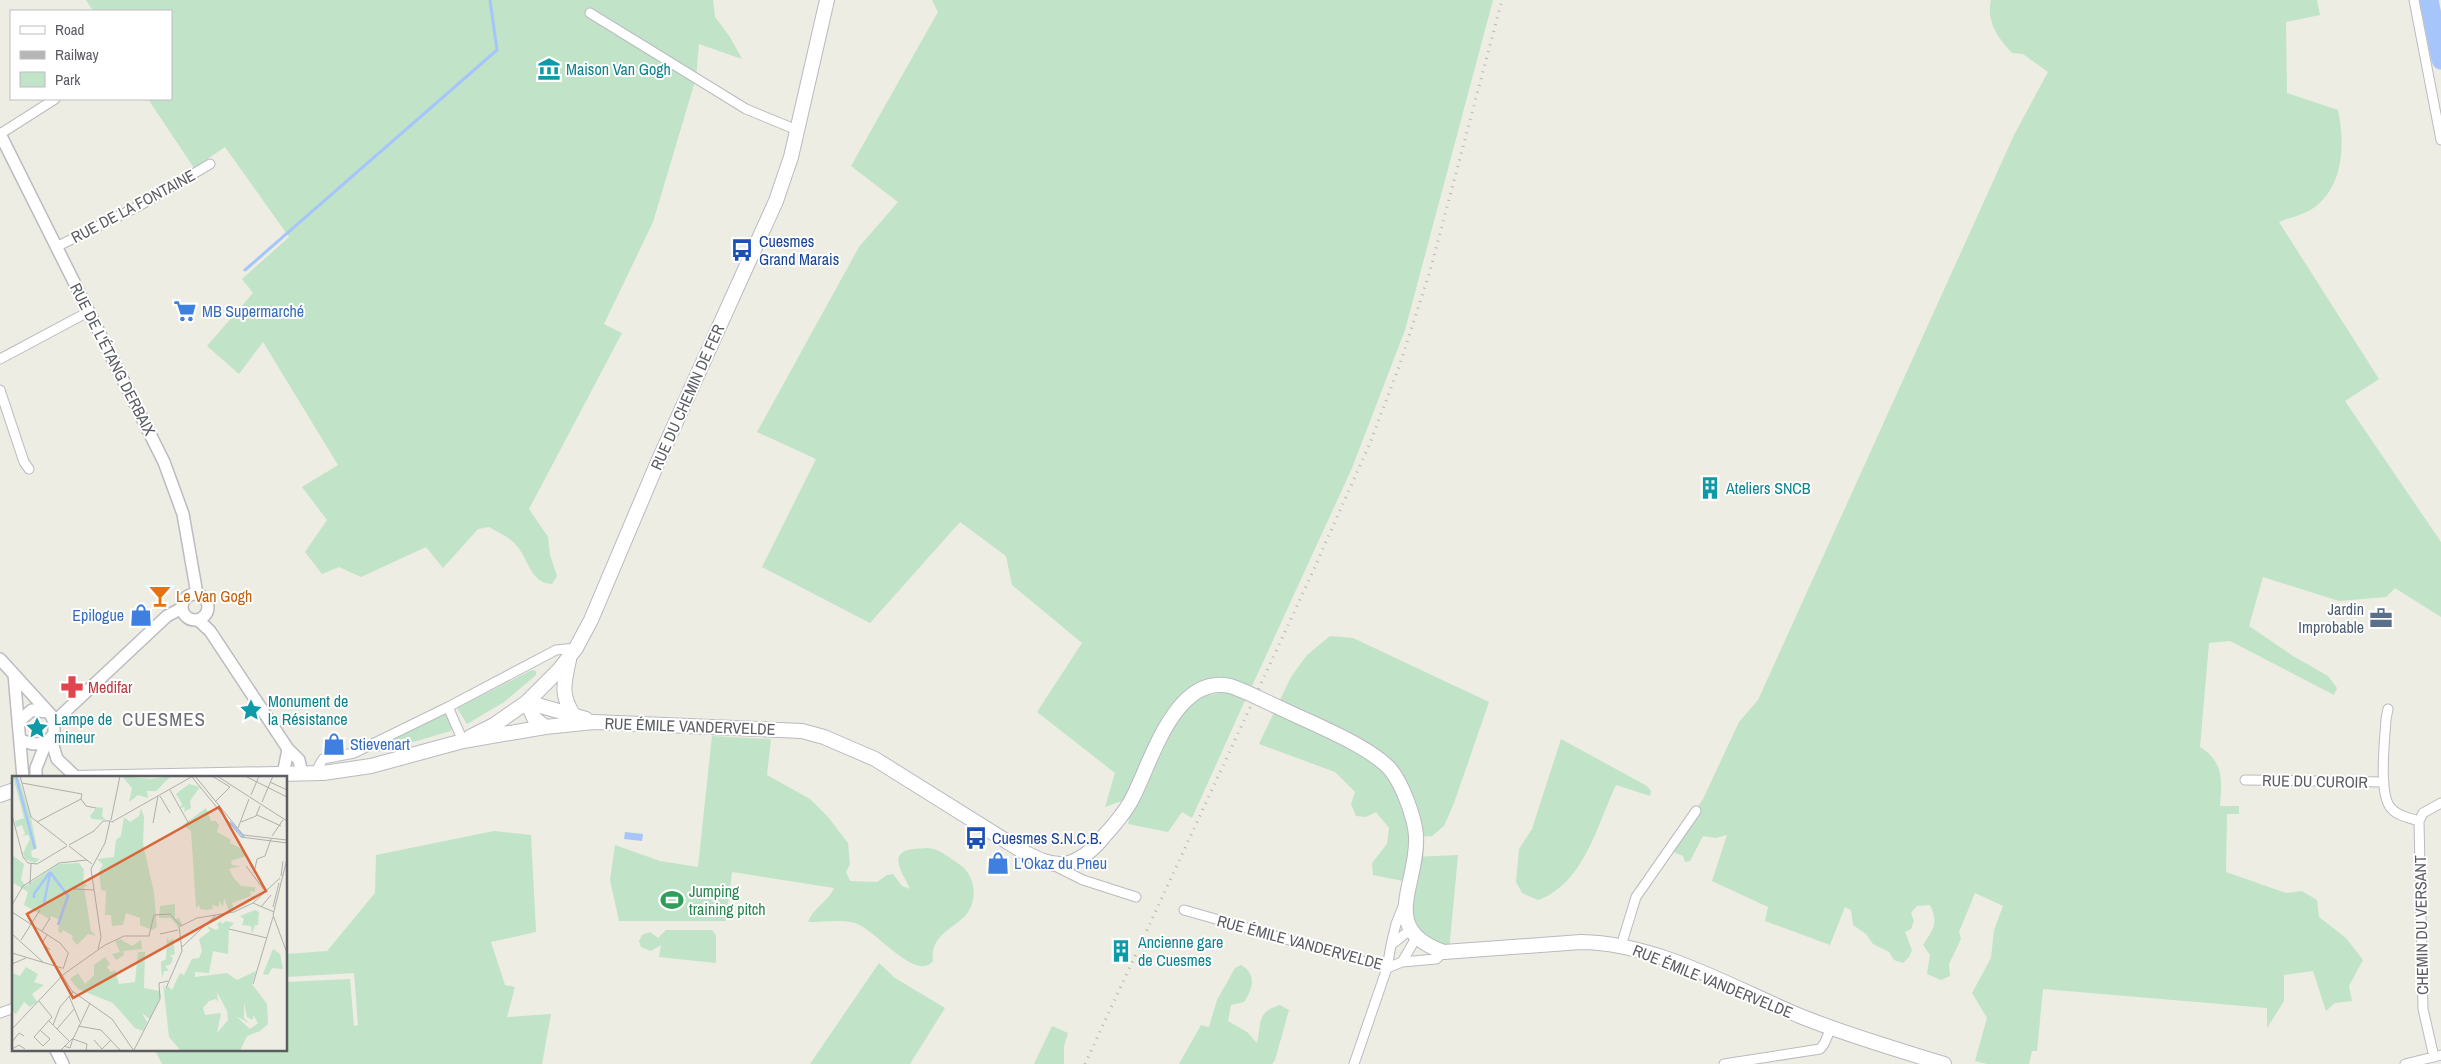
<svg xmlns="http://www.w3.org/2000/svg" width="2441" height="1064" viewBox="0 0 2441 1064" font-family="'Archivo Narrow',sans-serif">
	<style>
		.green { fill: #c1e3c8 }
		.water { fill: #a6c5fa }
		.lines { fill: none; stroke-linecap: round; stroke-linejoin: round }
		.stream { stroke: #a6c5fa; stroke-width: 3 }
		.river { stroke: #a6c5fa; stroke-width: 19 }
		.minor-casing { stroke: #bbbbc1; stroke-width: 11 }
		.tertiary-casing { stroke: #bbbbc1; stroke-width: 14 }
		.secondary-casing { stroke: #b9bac1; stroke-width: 16 }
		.minor { stroke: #fff; stroke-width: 9 }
		.tertiary { stroke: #fff; stroke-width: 11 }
		.secondary { stroke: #fff; stroke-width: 14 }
		.rail { stroke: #b6b6b7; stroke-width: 3; stroke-dasharray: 1 6; stroke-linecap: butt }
		.secondary-bridge-casing { stroke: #b9bac1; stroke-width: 16; stroke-linecap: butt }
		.secondary-bridge { stroke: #fff; stroke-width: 14 }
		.labels { text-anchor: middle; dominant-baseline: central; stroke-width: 4; stroke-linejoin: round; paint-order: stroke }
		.culture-label { font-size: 16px; fill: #0d838f; stroke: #fff; text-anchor: start }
		.street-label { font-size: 16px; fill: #5b5d63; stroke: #fff }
		.transit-label { font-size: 16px; fill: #164399; stroke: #fff; text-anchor: start }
		.shop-label { font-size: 16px; fill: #366cbe; stroke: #fff; text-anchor: start }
		.food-label { font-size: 16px; fill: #c56008; stroke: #fff; text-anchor: start }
		.service-label { font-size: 16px; fill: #4e5e75; stroke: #fff; text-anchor: end }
		.health-label { font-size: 16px; fill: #be3a42; stroke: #fff; text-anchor: start }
		.leisure-label { font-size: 16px; fill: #27864d; stroke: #fff; text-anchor: start }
		.quarter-label { font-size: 19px; letter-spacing: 1px; fill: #6c6f75; stroke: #fff }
		.inset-river { fill: none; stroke: #a6c5fa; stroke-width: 2.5 }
		.inset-road { fill: none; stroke: #afafac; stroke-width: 1 }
		.view { fill: #d86639; fill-opacity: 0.15; stroke: #d86639; stroke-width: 2.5 }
		.inset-edge { fill: none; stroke: #5b5d63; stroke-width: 2.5 }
	</style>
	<rect width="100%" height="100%" fill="#edede3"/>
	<path class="green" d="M86,0H713L715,17L730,37L742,59L699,44L696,78L653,222L604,324L622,333L529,509L548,537L550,555L557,576L552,584C530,583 529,559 516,545C510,537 497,532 489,527L478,529L443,568L426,547L361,577L339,567L322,574L305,552L327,520L302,487L338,465L263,342L239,374L207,346L253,293L242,279L289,237L225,147L194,168L148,99H171V11H93Z
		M932,0H1493L1405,330L1352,468L1252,686C1236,681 1212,674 1197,684C1193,687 1189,695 1186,700C1210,697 1220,688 1247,696L1192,818L1182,812L1168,832L1128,824L1133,797L1105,807L1115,773L1037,712L1082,643L1012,585L1006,556L960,522L870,623L762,567L816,459L757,432L859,247L898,202L851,166L938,12Z
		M1991,0H2317L2320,15L2286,22L2287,93L2338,110C2345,143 2344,185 2315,207C2304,215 2291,217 2279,222L2379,379L2345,401L2441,542V617L2395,588L2386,597L2339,601L2263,577L2249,626L2293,656L2328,676L2337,688L2334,695L2230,641L2209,643L2200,747C2224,762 2222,780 2220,806H2239V814H2227L2226,872L2286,893L2302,891L2317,900L2319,917L2346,938L2363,960L2349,986L2352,1001L2335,1003L2326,1011L2313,971L2284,975V1001L2267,1028V1008L2043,989L2037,1051H2032L2029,1064H1987L1975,1061L1987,1018L1972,993L1991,958L1994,930L2003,906L1975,893L1959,932L1961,939L1949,964L1950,976L1941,980L1927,974L1930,955L1923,945C1933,929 1939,924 1930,905L1917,906L1911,913L1914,921L1911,929L1905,932L1912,950L1909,957L1903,963L1894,960L1889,952L1873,944L1866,934L1853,925L1851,910L1845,907L1830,945L1765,921L1768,907L1712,881L1727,835L1716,838L1703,836L1690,861L1685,862L1683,856L1669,850L1703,799L1739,722L1758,700L2015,133L2048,72L2023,54L2012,53C1998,38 1986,22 1991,0Z
		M1330,636L1353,638L1489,702L1454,803L1444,826L1432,836L1416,837L1414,857L1458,855L1449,951L1416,938L1408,882L1373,875L1372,863L1387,844L1389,828L1376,812L1366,817L1356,816L1351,804L1355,792L1335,772L1259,744L1291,677L1307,655Z
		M532,670L536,671V675L504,702L467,724L457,708Z
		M445,713L452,727L451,731L378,752L376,747Z
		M712,736L771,739L767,775L810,799L828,817L848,843L850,864L846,872L850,881L877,882L887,875L893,874L902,886L910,889C904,874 885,852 914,849C920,849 927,847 933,849C941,850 952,860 959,864C976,875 979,902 964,917C949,931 930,937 933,961C916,983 874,928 855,923C841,919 822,922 808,922C813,908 828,902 834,888L732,872L726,921H619L610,880L615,845L660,861L698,867Z
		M1561,739L1647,786L1651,791L1650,796L1616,785C1597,825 1584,884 1538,900L1522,893L1516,882L1519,849L1532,829Z
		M494,831L531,835L536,932L491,942L505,985L515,987L507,1017L551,1014L542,1064H162L155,1050H286V982L350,979L354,1026L358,1025L354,973L286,977V954L327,951L375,893L376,855Z
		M666,930H712L716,935V963L659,957L661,945L651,951L641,947L639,941L642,935L650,932L658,938Z
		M879,963L895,978L945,1008L910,1064H810Z
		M1241,965C1257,974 1253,989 1244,1002L1231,1005L1228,1021L1247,1032L1257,1043C1262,1023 1256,1012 1280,1005L1289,1010L1275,1060L1272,1064H1179L1201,1025L1209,1027L1217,1000L1235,968Z
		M1052,1026L1068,1033L1064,1046V1064H1034Z"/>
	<path class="water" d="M625,832L643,834L642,841L624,839Z"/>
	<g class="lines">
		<path class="stream" d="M245,270L497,50L490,0"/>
		<path class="river" d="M2429,0L2441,60"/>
		<defs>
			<path id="minor" d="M2414,0L2441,140
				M590,13L746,109L797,130
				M0,134L55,99
				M56,247L139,206L210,164
				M0,359L88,312
				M0,390L24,462L29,469
				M448,707L463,741
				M2388,709L2386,719C2385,738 2378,794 2391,808C2397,816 2410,818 2419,821
				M315,773L323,759L354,753L448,707L556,650L576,648
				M2245,780L2384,782
				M1055,866L1083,880L1136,897
				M1184,910L1387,968L1402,962L1436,959L1444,952
				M1391,945L1396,924L1404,904
				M1621,946L1636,897L1696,811
				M1402,962L1416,938
				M0,1013L14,1008
				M2434,1057L2423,1009L2419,821L2423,813L2441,803
				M1354,1064L1387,968L1391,945L1410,930
				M1724,1064L1820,1049L1824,1044L1831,1028
				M2405,1064L2441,1055"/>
			<path id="tertiary" d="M0,134L164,462L183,514L197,594
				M182 607a13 13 0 1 1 26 0a13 13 0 1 1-26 0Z
				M198,620L210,631L288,749L299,760L302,774
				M0,659L51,715L54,722V734L46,743L33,744L20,740
				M14,674L23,778
				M18,722L32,710L47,712
				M54,722L167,616L182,608
				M51,739L57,759L76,777
				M283,775L288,749
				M36,778V768L46,743
				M56,1050L63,1064"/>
			<path id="secondary" d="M569,660C564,684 560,694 574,716
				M527,702L586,719
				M527,702L534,718L545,727
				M1280,708C1311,723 1368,745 1390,769C1402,783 1415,818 1416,836C1419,884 1377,929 1444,952L1581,942C1657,943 1731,987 1800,1016C1847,1035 1896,1049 1944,1064
				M470,737L494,725L527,702L559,670L576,648L591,620L657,464L776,201L791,157L827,0
				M73,778L323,773L371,766L463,741L545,727L594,722L802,731L824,737L875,759L1022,851C1034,857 1048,865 1062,864C1079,863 1095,848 1105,835C1116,823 1127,810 1134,795C1152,759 1176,674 1230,686C1237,688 1243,691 1248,693
				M0,795L14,790"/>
		</defs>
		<use href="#minor" class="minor-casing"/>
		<use href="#tertiary" class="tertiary-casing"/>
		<use href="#secondary" class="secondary-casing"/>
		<use href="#minor" class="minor"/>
		<use href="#tertiary" class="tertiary"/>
		<use href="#secondary" class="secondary"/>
		<path class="rail" d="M1085,1064L1309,580L1370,443L1400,364L1430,271L1502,0"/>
		<defs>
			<path id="secondary-bridge" d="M1248,693L1280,708"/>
		</defs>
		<use href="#secondary-bridge" class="secondary-bridge-casing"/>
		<use href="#secondary-bridge" class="secondary-bridge"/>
	</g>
	<defs>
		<symbol id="museum-bare" viewBox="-9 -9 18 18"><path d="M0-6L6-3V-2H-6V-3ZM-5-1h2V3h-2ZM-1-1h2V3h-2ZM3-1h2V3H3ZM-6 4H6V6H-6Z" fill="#0f9aa8" stroke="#fff" stroke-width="2.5" paint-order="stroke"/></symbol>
		<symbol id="bus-bare" viewBox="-9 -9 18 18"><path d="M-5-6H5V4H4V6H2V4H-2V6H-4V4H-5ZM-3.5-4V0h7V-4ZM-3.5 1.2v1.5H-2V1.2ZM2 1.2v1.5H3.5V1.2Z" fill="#1a4fb4" stroke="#fff" stroke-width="2.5" paint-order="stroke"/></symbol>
		<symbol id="supermarket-bare" viewBox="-9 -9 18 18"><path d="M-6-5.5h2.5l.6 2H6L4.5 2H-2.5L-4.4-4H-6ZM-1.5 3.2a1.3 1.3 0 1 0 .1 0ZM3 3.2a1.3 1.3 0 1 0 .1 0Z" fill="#3f7fe0" stroke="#fff" stroke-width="2.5" paint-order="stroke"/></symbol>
		<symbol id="building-bare" viewBox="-9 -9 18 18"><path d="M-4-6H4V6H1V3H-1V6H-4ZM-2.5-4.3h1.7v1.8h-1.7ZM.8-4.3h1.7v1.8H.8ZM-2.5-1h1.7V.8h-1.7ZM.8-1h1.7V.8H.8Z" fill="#0f9aa8" stroke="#fff" stroke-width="2.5" paint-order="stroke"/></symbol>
		<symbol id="bar-bare" viewBox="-9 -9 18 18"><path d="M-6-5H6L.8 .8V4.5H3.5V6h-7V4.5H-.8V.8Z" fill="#e8710a" stroke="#fff" stroke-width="2.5" paint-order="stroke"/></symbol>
		<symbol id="shop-bare" viewBox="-9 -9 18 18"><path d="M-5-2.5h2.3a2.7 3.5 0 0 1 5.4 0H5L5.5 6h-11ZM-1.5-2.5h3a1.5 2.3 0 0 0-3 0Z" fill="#3f7fe0" stroke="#fff" stroke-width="2.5" paint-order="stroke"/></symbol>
		<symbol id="office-bare" viewBox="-9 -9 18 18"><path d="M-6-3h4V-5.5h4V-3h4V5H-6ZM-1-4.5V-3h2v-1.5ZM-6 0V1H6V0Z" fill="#5c6f8a" stroke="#fff" stroke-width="2.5" paint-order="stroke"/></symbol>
		<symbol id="pharmacy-bare" viewBox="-9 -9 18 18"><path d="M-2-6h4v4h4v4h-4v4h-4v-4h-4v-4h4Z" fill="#e0444e" stroke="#fff" stroke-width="2.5" paint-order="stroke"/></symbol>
		<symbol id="sight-bare" viewBox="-9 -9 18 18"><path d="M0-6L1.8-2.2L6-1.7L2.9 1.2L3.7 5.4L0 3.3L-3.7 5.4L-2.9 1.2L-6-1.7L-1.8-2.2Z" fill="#0f9aa8" stroke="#fff" stroke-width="2.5" paint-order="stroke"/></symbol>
		<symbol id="stadium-bare" viewBox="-9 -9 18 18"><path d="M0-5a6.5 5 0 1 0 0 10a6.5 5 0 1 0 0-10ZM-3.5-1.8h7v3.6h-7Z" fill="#2e9e5b" stroke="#fff" stroke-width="2.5" paint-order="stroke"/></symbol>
	</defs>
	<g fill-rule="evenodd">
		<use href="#museum-bare" x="533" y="53" width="32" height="32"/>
		<use href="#bus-bare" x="726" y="234" width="32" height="32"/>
		<use href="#supermarket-bare" x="169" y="295" width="32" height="32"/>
		<use href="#building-bare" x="1694" y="472" width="32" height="32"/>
		<use href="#bar-bare" x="144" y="580" width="32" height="32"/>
		<use href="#shop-bare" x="125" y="599" width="32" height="32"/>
		<use href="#office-bare" x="2365" y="602" width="32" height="32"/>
		<use href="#pharmacy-bare" x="56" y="671" width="32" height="32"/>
		<use href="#sight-bare" x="235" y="694" width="32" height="32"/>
		<use href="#sight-bare" x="21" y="712" width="32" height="32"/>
		<use href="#shop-bare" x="318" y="728" width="32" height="32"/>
		<use href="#bus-bare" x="960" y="822" width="32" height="32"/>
		<use href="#shop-bare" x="982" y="847" width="32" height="32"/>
		<use href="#stadium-bare" x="656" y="884" width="32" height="32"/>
		<use href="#building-bare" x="1105" y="935" width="32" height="32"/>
	</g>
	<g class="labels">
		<g class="culture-label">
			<text x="566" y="69">Maison Van Gogh</text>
			<text x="1726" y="488">Ateliers SNCB</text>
			<text x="268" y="701">Monument de<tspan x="268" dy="18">la Résistance</tspan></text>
			<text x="54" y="719">Lampe de<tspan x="54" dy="18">mineur</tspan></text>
			<text x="1138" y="942">Ancienne gare<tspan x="1138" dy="18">de Cuesmes</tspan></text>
		</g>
		<g class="street-label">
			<text transform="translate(133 206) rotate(-28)">RUE DE LA FONTAINE</text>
			<text transform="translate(113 359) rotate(63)">RUE DE L'ÉTANG DERBAIX</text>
			<text transform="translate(687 397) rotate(-66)">RUE DU CHEMIN DE FER</text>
			<text transform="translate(690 726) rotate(2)">RUE ÉMILE VANDERVELDE</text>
			<text transform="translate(2315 781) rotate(1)">RUE DU CUROIR</text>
			<text transform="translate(2421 925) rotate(-91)">CHEMIN DU VERSANT</text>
			<text transform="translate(1300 942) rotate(15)">RUE ÉMILE VANDERVELDE</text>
			<text transform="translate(1713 981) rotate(22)">RUE ÉMILE VANDERVELDE</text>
		</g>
		<g class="transit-label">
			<text x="759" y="241">Cuesmes<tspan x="759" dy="18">Grand Marais</tspan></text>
			<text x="992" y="838">Cuesmes S.N.C.B.</text>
		</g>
		<g class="shop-label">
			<text x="202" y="311">MB Supermarché</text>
			<text x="124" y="615" text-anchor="end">Epilogue</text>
			<text x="350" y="744">Stievenart</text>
			<text x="1014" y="863">L'Okaz du Pneu</text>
		</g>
		<g class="food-label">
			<text x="176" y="596">Le Van Gogh</text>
		</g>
		<g class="service-label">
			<text x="2364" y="609">Jardin<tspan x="2364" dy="18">Improbable</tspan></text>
		</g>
		<g class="health-label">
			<text x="88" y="687">Medifar</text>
		</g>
		<g class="leisure-label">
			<text x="689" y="891">Jumping<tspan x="689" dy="18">training pitch</tspan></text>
		</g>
		<g class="quarter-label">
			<text x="164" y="719">CUESMES</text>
		</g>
	</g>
	<g transform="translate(12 776)">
		<rect width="275" height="275" fill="#edede3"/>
		<path d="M1,0H6L19,42L25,72L19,75L20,81L28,83L23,87L13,83L11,77L18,63L16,59L10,60L13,58L10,49L4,51L3,45L12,42ZM110,0L139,3L159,0L144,15H135L136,22L126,19L117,26L120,12ZM177,8L188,11L178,25L179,32L172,36L173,31L168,32L170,28L164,18ZM85,31L91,32L90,40L94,44L80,43L78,40ZM129,32L132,41L131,68L142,116L144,138L139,141L144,139L145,151L140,154L128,149V142L114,137L111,149L100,150L99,139H93L94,115L89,114L87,95L91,89L85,83L102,81L104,64L109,60L112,41L118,46L127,40ZM194,32L199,45H204L207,49L205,56L219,64L218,67L232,74L234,80L219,85L220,89L229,90L217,93L221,101L229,110L243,111V116L238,115L239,120L220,127L222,134L217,135L212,122L211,131L207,125V131L200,129L201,133L194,134L188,133L187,129L184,132L179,55L171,49ZM0,79L12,88L9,104L14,110L46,88L67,87L72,94L71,107L76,110L72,111L79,155L84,160L76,158L65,169L60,163L61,160L51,154L50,157L46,156L48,144L39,140L37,143L12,129L16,116L0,106ZM163,128V143L167,142L171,150L166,151L159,142H147L148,130ZM243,134L247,136L246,149H243L240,158L239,150L230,149L232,143L228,140ZM209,145L210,148L214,145L222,147L217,152L216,178L201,175L197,197L183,196V201L215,197L225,204L244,195L240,208L255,228L256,248L248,255L235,260L228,275H169L157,261L151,207L153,213L156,210L160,214L168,197L172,199L180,183L187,182L190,175L187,163L198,155L195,150L204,154L207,152L205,148ZM205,216L215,235L216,244L205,257L209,237L193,239L191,232L197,225L204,223L206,227ZM232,226L235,241L241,244V239L246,247L238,253L224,240L237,247L232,242ZM155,161L157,165L161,162L163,178L158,180L161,182L159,188L153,190L157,195H152L150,202L149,186L154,183ZM108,163L120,170L129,164L130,173L111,175L112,179L104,184L100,178L108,176L103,165ZM261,173L268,178L271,193L260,192L256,199L251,198ZM126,176H133L132,212L148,215L149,221L138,243L130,237L135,246L131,255L123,252L101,227L66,213L58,203L66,197L73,208L82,199V189L93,181L98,188L95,191L99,196L103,194L107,208L123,206ZM14,191L26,198L22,206L32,209L20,218L25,226L18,231L12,226L4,238L0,235V197L8,200Z" fill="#c1e3c8" fill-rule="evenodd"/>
		<path class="inset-river" d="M4,0L23,73M218,46L232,61M38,96L56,120L46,149M22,122V118L38,96M32,127L38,98"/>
		<path class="inset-road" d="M8,0L19,41L55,69M183,0L231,59L275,64M200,0L218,11M205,0L275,45M233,0L275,21M180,1L229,61L275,67M258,6L275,14M10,7L70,18L69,23L25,46M158,14L177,48M239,19L247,0M148,20L158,37M69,23L74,30L84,32M203,26L218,11M250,26L261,0M0,39L11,81L16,87L25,88L55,70M245,39L269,50M99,44L108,0M100,46L181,0M229,46L244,40L248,30M141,47L146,20M226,52L237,23M260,60L271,44M57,69L82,55L91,45H98M57,70L80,88M275,83L261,139L275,177M234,90L253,115M242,97L245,83L253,80L259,63M269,100L271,85M18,108L19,88M62,113L82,114M241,127L268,102M0,129L11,110L47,87L75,84M249,131L259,119M261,131L267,107M0,136L48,167L57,178M217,153L255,162M30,155L38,142M0,158L32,187M148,158L166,154M35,159L30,167L38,174M9,164L28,134M170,171L204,139M86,173L89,161L79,93L93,67L98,45L101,46M0,177L50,192M0,188L14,182M45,191L60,215L100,243L122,275M51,193L56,178M241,208L261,141M154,212L170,175L167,150M57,220L68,246M27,225L40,241M37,245L57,265M41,249L48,231L61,216M66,250L89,254L109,275M0,253L52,198L93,169L112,160H137L142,139L158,138L169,150L185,142L222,136L241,127L262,136M45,253L62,233M28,254L38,263L31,270L22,261L40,241M61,263L75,268L74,275M82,264L90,273L99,264M0,266L7,257L12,260M52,270L58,272L61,262M0,273L7,269L13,273M122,274L148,223L147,207L156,205M48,275L62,261L78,227"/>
		<path class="view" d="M207,31L254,115L61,222L15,138Z"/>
		<rect width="275" height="275" class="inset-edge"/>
	</g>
	<rect x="10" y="10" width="162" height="90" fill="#ffffff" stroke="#bdbec1"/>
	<rect x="20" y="26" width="25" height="8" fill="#ffffff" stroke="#bdbec1"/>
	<text x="55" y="35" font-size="15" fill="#5b5d63">Road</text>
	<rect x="20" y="51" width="25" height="8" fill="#b6b6b7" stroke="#bdbec1"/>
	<text x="55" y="60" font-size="15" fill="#5b5d63">Railway</text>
	<rect x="20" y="72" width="25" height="15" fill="#c1e3c8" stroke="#bdbec1"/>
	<text x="55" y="85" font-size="15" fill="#5b5d63">Park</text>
</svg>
